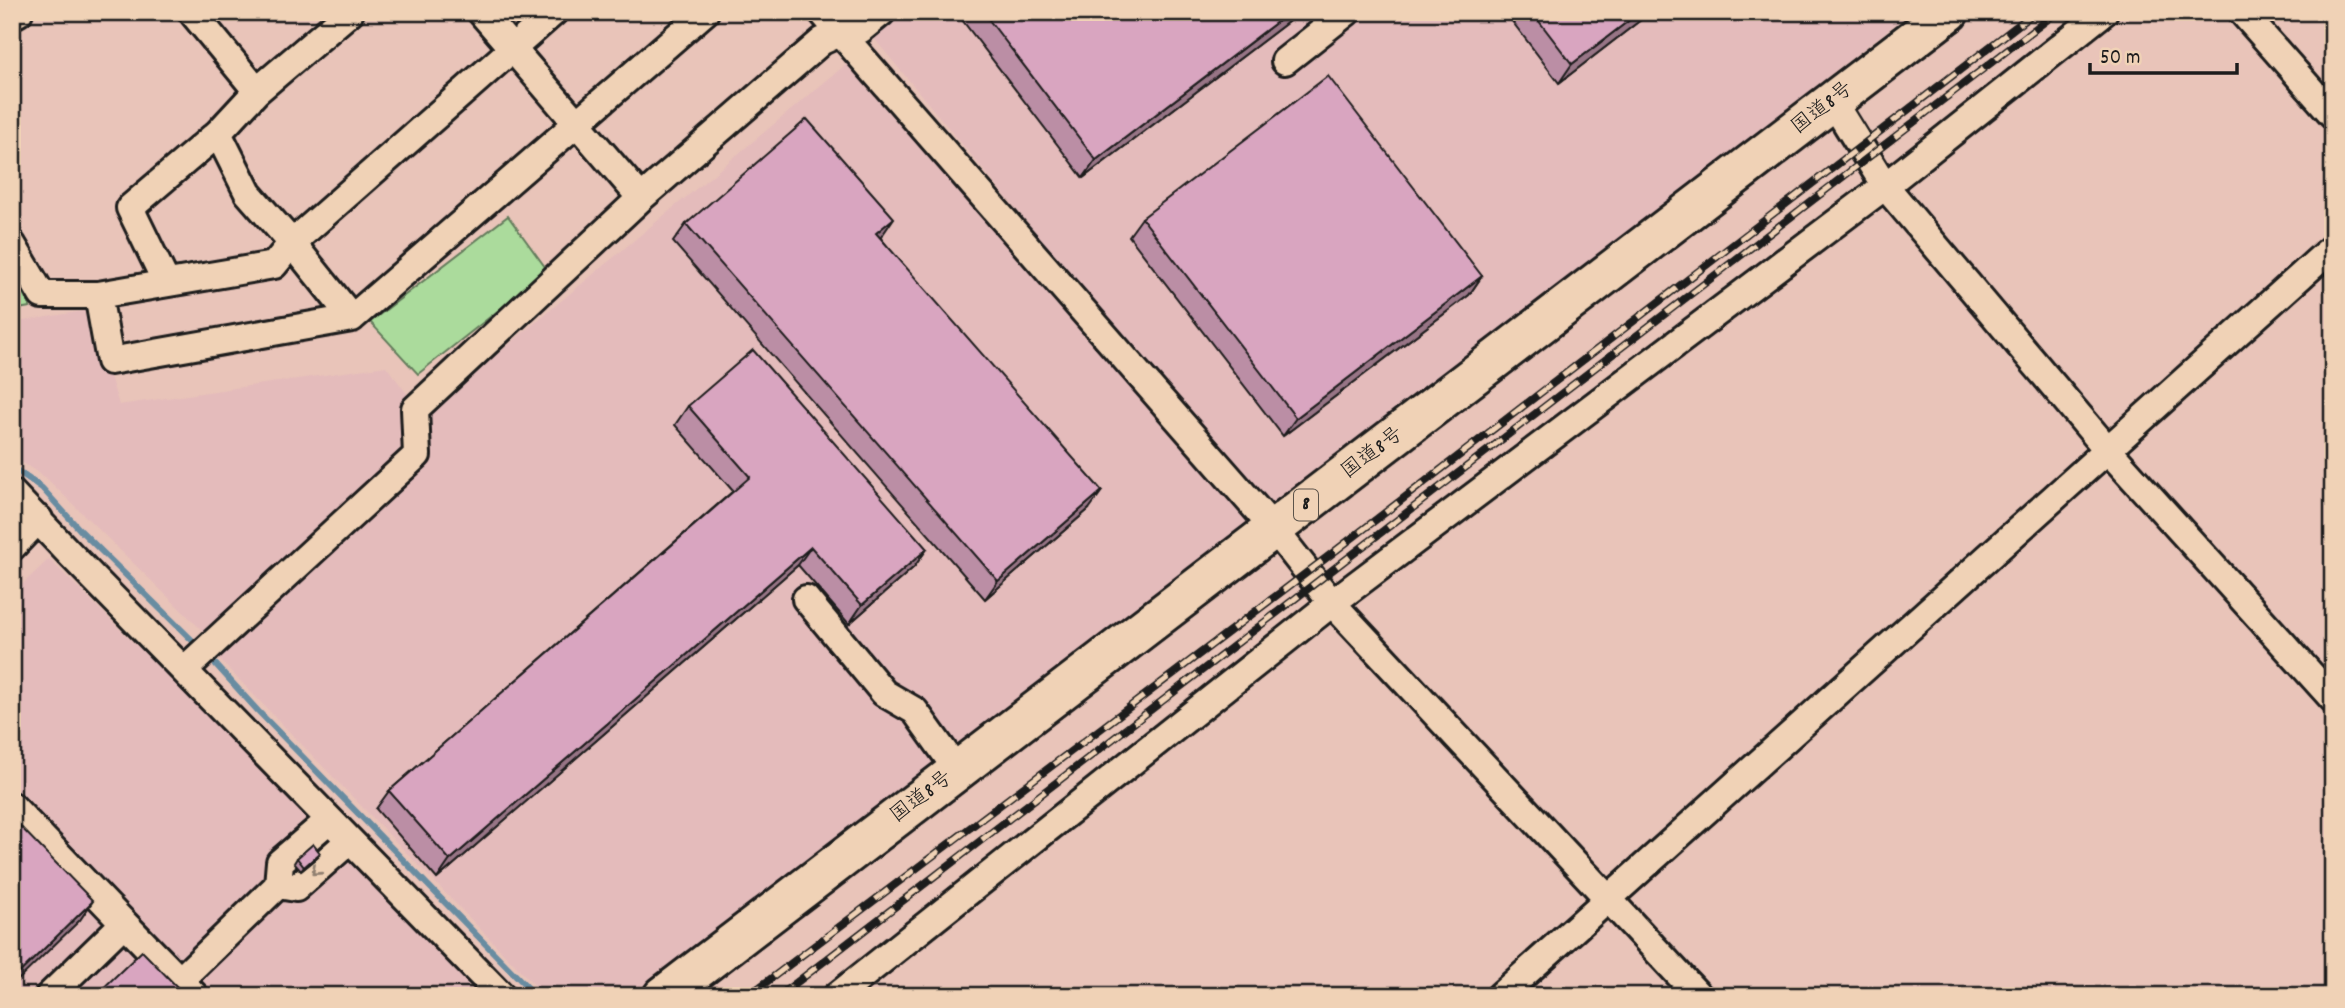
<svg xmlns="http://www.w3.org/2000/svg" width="2345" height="1008" viewBox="0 0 2345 1008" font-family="Dekko,'Klee One',sans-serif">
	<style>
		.built { fill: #e4bbbb }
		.green { fill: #abdb9c; stroke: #647c5c; stroke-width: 2 }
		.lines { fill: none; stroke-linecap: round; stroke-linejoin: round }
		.stream { stroke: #678ca1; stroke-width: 6 }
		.minor-casing { stroke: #1c1c1c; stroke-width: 32 }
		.highway-casing { stroke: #1c1c1c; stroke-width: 44 }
		.minor { stroke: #f0d2b6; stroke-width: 26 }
		.highway { stroke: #f0d2b6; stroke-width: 38 }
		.rail-casing { stroke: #1c1c1c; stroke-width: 8 }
		.rail { stroke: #f0d2b6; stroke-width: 5; stroke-dasharray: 16; stroke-linecap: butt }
		.wall { fill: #bb8ea5; stroke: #1c1c1c; stroke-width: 2 }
		.shaded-wall { fill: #987486; stroke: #1c1c1c; stroke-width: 2 }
		.building { fill: #d9a5c0; stroke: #1c1c1c; stroke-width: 2 }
		.oneway { stroke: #918071 }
		.labels { text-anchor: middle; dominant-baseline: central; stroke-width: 5; stroke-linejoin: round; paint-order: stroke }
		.shield { fill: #f0d2b6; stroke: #5c534a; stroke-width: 2 }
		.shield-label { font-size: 19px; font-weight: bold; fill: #1c1c1c }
		.street-label { font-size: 21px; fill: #1c1c1c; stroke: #f0d2b6 }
	</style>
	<rect width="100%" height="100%" fill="#e9c4b9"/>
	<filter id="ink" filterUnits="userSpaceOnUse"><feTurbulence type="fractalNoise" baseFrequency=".0143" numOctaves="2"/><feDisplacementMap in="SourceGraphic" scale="14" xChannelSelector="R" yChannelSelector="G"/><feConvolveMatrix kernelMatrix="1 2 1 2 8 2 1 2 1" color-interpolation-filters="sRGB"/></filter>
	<g filter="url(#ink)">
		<path class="built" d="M903,12H1911L1268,512L872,36Z
			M850,61L1256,531L629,996H545L218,658L424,465L431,409Z
			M89,310L119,405L386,366L408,395L407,450L208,636L45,477L12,456V323Z
			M49,559L491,996H12V594Z"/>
		<path class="green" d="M508,216L548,271L418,374L370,322Z
			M16,278L30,307L12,310V280Z"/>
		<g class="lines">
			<path class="stream" d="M12,467L42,488L81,531L199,647
				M209,657L258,711L536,996"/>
			<defs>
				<path id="minor" d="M192,12L257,91
					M481,12L641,198
					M822,12L1274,529L1332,603L1699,996
					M2242,12L2333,115
					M12,16L19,12
					M1285,61L1347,12
					M1833,102L1885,186L2107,449L2333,699
					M12,244L42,295H98L274,265L292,243L554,12
					M166,282L130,208L218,133L257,91L350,12
					M98,295L110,361L352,318L292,243L248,193L218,133
					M352,318L705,12
					M12,493L73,557L502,996
					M12,547L39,519
					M806,599L884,693L915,711L958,771
					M184,670L417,455L415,409L641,198L822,41L840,33L860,30L882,12
					M12,806L124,923
					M278,885L296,888L349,841
					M180,980L278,885L280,862L329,820
					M49,996L124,923L195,996
					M837,996L1332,603L1885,186L2104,12
					M1500,996L2333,247"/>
				<path id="highway" d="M663,996L1949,12"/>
			</defs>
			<use href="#minor" class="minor-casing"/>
			<use href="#highway" class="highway-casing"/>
			<use href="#minor" class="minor"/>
			<use href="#highway" class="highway"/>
			<defs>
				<path id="rail" d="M748,996L1330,555L2035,12
					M779,996L2057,12"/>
			</defs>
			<use href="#rail" class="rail-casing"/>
			<use href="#rail" class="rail"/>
		</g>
		<path class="wall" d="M956,12H1301L1083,178Z
			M1505,12H1651L1559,83Z
			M1142,218L1482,276L1469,295L1283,436L1129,236Z
			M686,224L880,237L1089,509L985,599L673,242Z
			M688,406L927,549L914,567L849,624L798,565L437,879L376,809L389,791L733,491L675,425Z
			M297,858H317L301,871L294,863Z"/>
		<path class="shaded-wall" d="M1290,12H1301L1083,178L1096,160Z
			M1640,12H1651L1559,83L1572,64Z
			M894,218L881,237L863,251L876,233Z
			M1482,276L1469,295L1283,436L1296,418Z
			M1102,491L1089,509L985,599L998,581Z
			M811,547L798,565L437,879L450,860Z
			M927,549L914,567L849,624L862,605Z
			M320,853L317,858L301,871L304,867Z
			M93,901L80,920L12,986V980Z"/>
		<path class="building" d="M983,12H1290L1096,160Z
			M1532,12H1640L1572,64Z
			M1328,76L1482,276L1296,418L1142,218Z
			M807,119L894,218L876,233L1102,491L998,581L686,224Z
			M753,350L927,549L862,605L811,547L450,860L389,791L750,477L688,406Z
			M12,818L93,901L12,980Z
			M313,844L320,853L304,867L297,858Z
			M142,951L186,996H95Z"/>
		<defs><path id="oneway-chevron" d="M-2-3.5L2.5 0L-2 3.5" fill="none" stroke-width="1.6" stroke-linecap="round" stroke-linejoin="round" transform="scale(1.75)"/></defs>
		<use class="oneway" href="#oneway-chevron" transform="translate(316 871) rotate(138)"/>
	</g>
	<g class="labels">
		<rect class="shield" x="1294" y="489.5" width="24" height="31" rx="5"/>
		<g class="shield-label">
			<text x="1306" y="505">8</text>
		</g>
		<g class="street-label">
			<text transform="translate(1823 109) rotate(-38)">国道8号</text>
			<text transform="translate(1373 454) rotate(-37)">国道8号</text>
			<text transform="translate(922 798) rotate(-37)">国道8号</text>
		</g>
	</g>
	<rect width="2345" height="1008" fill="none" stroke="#f0d2b6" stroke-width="42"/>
	<rect x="21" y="21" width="2303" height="966" fill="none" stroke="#1c1c1c" stroke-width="2.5" filter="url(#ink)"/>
	<path d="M2090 63v10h147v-10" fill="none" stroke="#1c1c1c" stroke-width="3.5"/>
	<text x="2100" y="63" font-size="21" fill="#1c1c1c" stroke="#f0d2b6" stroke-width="5" paint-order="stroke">50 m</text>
</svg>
